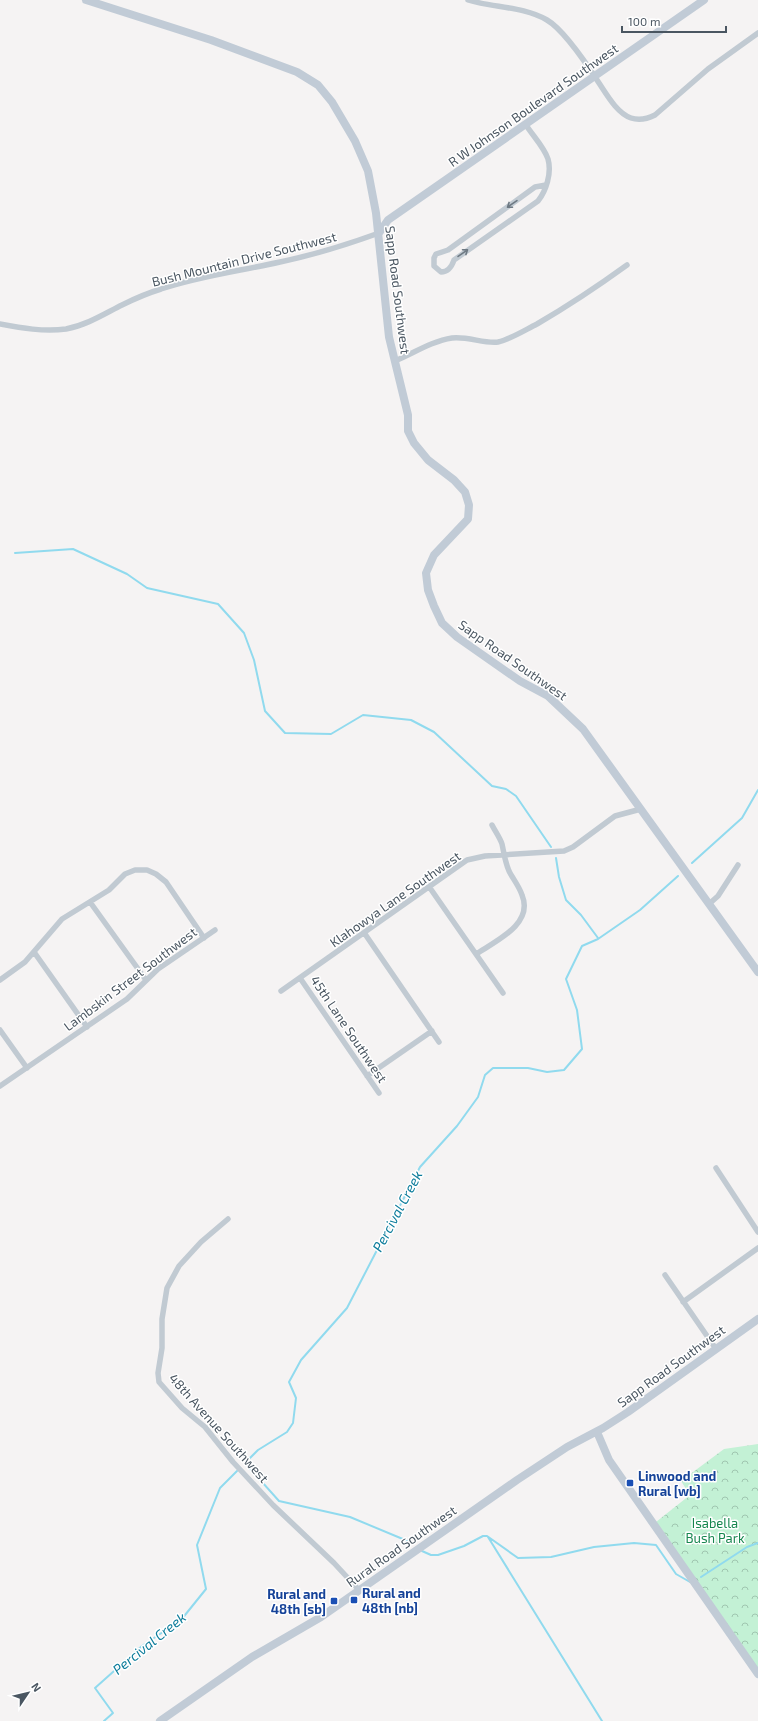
<svg xmlns="http://www.w3.org/2000/svg" width="758" height="1721" viewBox="0 0 758 1721" font-family="'Exo 2',sans-serif">
	<style>
		.forest { fill: url(#forest-crowns) }
		.lines { fill: none; stroke-linecap: round; stroke-linejoin: round }
		.stream { stroke: #90daee; stroke-width: 2 }
		.street { stroke: #c1cad2; stroke-width: 5.5 }
		.secondary { stroke: #c1cbd6; stroke-width: 8 }
		.oneway { stroke: #6e7983 }
		.transit-dot { fill: #1a4fb4; stroke: #fff; stroke-width: 1.5 }
		.labels { text-anchor: middle; dominant-baseline: central; stroke-width: 3; stroke-linejoin: round; paint-order: stroke }
		.street-label { font-size: 13px; fill: #4a5661; stroke: #fff }
		.transit-label { font-size: 13px; font-weight: bold; fill: #164399; stroke: #fff; text-anchor: start }
		.park-label { font-size: 13px; fill: #17864f; stroke: #fff }
		.water-label { font-size: 14px; font-style: italic; fill: #0c7c9b; stroke: #fff }
	</style>
	<defs>
		<pattern id="forest-crowns" width="20" height="18" patternUnits="userSpaceOnUse"><rect width="20" height="18" fill="#c3f1d5"/><path d="M2 6a3 3 0 1 1 6 0M12 15a3 3 0 1 1 6 0" fill="none" stroke="#a0c6b0"/></pattern>
	</defs>
	<rect width="100%" height="100%" fill="#f5f3f3"/>
	<path class="forest" d="M758,1444V1669L656,1522L690,1495L681,1481L724,1449Z"/>
	<g class="lines">
		<path class="stream" d="M15,553L73,549L127,574L147,588L218,604L244,633L254,660L265,711L285,733L331,734L363,715L411,720L434,732L492,786L506,789L516,796L551,847
			M556,858L559,877L566,900L581,915L598,938
			M692,863L742,818L758,790
			M488,1537L602,1721
			M410,1542L350,1517L279,1501L245,1463L258,1450L287,1432L293,1423L296,1398L289,1382L301,1360L347,1308L420,1167L457,1126L478,1097L485,1075L493,1068H528L547,1072L564,1070L582,1049L577,1010L566,979L582,946L598,939L640,910L678,876
			M422,1551L431,1555H438L464,1546L483,1536H487L518,1558L551,1557L594,1547L634,1543L656,1545L676,1574L690,1582
			M701,1577L747,1547L758,1543
			M104,1721L113,1713L95,1688L142,1646L181,1620L206,1589L197,1545L220,1488L237,1471"/>
		<path class="street" d="M468,0C493,8 523,6 547,20C564,30 588,66 599,83C607,95 617,113 631,118C640,121 647,119 655,115L708,69L758,33
			M526,125C533,136 544,147 548,159C552,173 546,191 538,201L454,260C452,266 448,272 441,272L434,266V258L436,254L448,250L535,187L546,185
			M0,324C21,328 44,332 66,329C87,325 104,314 122,305C134,299 148,293 161,289C199,276 240,271 280,262C313,255 346,245 379,233
			M395,361C414,353 432,341 452,338C467,336 485,344 498,342C511,339 525,330 537,324C568,306 598,286 627,265
			M430,888L503,993
			M90,902L146,980
			M709,904L718,896L738,865
			M365,934L439,1042
			M34,952L87,1027
			M476,954C496,941 534,924 522,895C519,886 513,879 509,871C505,862 504,853 502,844C500,838 495,831 492,825
			M300,978L379,1093
			M0,980L25,962L62,919L109,890L125,874L135,870H147L156,874L166,882L204,938
			M281,991L467,860L485,856L564,851L573,847L615,816L641,809
			M0,1030L27,1068
			M367,1076L432,1031
			M0,1086L127,999L158,969L215,930
			M716,1168L758,1232
			M228,1219L201,1242L179,1266L167,1288L162,1319V1348L158,1373L159,1382L182,1408L205,1427L233,1462L273,1505L334,1563L359,1590
			M665,1275L716,1349
			M683,1302L758,1248"/>
		<path class="secondary" d="M86,0L211,40L297,72L318,85L332,102L355,141L368,171L376,213L389,337L408,415V431L414,443L428,460L454,480L465,492L469,505L468,519L434,555L426,573L428,590L434,606L442,623L457,637L520,681L548,696L583,729L758,972
			M379,233L388,220L704,0
			M597,1432L609,1460L758,1674
			M160,1721L252,1657L321,1617L517,1480L567,1447L603,1428L628,1412L758,1319"/>
	</g>
	<defs><path id="oneway-shaft" d="M-6 0H5M1.5-3L5.5 0L1.5 3" fill="none" stroke-width="1.6" stroke-linecap="round" stroke-linejoin="round"/></defs>
	<g class="oneway">
		<use href="#oneway-shaft" transform="translate(512 204) rotate(145)"/>
		<use href="#oneway-shaft" transform="translate(463 253) rotate(-35)"/>
	</g>
	<g class="transit-dot">
		<rect x="626" y="1479" width="8" height="8" rx="2"/>
		<rect x="350" y="1596" width="8" height="8" rx="2"/>
		<rect x="330" y="1597" width="8" height="8" rx="2"/>
	</g>
	<g class="labels">
		<g class="street-label">
			<text transform="translate(533 105) rotate(-35)">R W Johnson Boulevard Southwest</text>
			<text transform="translate(244 259) rotate(-14)">Bush Mountain Drive Southwest</text>
			<text transform="translate(398 290) rotate(83)">Sapp Road Southwest</text>
			<text transform="translate(513 660) rotate(35)">Sapp Road Southwest</text>
			<text transform="translate(395 899) rotate(-35)">Klahowya Lane Southwest</text>
			<text transform="translate(130 979) rotate(-37)">Lambskin Street Southwest</text>
			<text transform="translate(349 1029) rotate(56)">45th Lane Southwest</text>
			<text transform="translate(671 1366) rotate(-36)">Sapp Road Southwest</text>
			<text transform="translate(219 1428) rotate(48)">48th Avenue Southwest</text>
			<text transform="translate(401 1546) rotate(-35)">Rural Road Southwest</text>
		</g>
		<g class="transit-label">
			<text x="638" y="1476">Linwood and<tspan x="638" dy="15">Rural [wb]</tspan></text>
			<text x="362" y="1593">Rural and<tspan x="362" dy="15">48th [nb]</tspan></text>
			<text x="326" y="1594" text-anchor="end">Rural and<tspan x="326" dy="15">48th [sb]</tspan></text>
		</g>
		<g class="park-label">
			<text x="715" y="1523">Isabella<tspan x="715" dy="15">Bush Park</tspan></text>
		</g>
		<g class="water-label">
			<text transform="translate(397 1211) rotate(-62)">Percival Creek</text>
			<text transform="translate(149 1643) rotate(-39)">Percival Creek</text>
		</g>
	</g>
	<g transform="translate(28 1693) rotate(55)" stroke="#ffffff" stroke-width="3" paint-order="stroke">
	<path d="M0-3L7 15L0 10L-7 15Z" fill="#4a5661"/>
	<text y="-6" font-size="11" font-weight="bold" text-anchor="middle" fill="#4a5661">N</text>
	</g>
	<path d="M622 26v6h104v-6" fill="none" stroke="#4a5661" stroke-width="2"/>
	<text x="628" y="26" font-size="12" fill="#4a5661" stroke="#ffffff" stroke-width="3" paint-order="stroke">100 m</text>
</svg>
